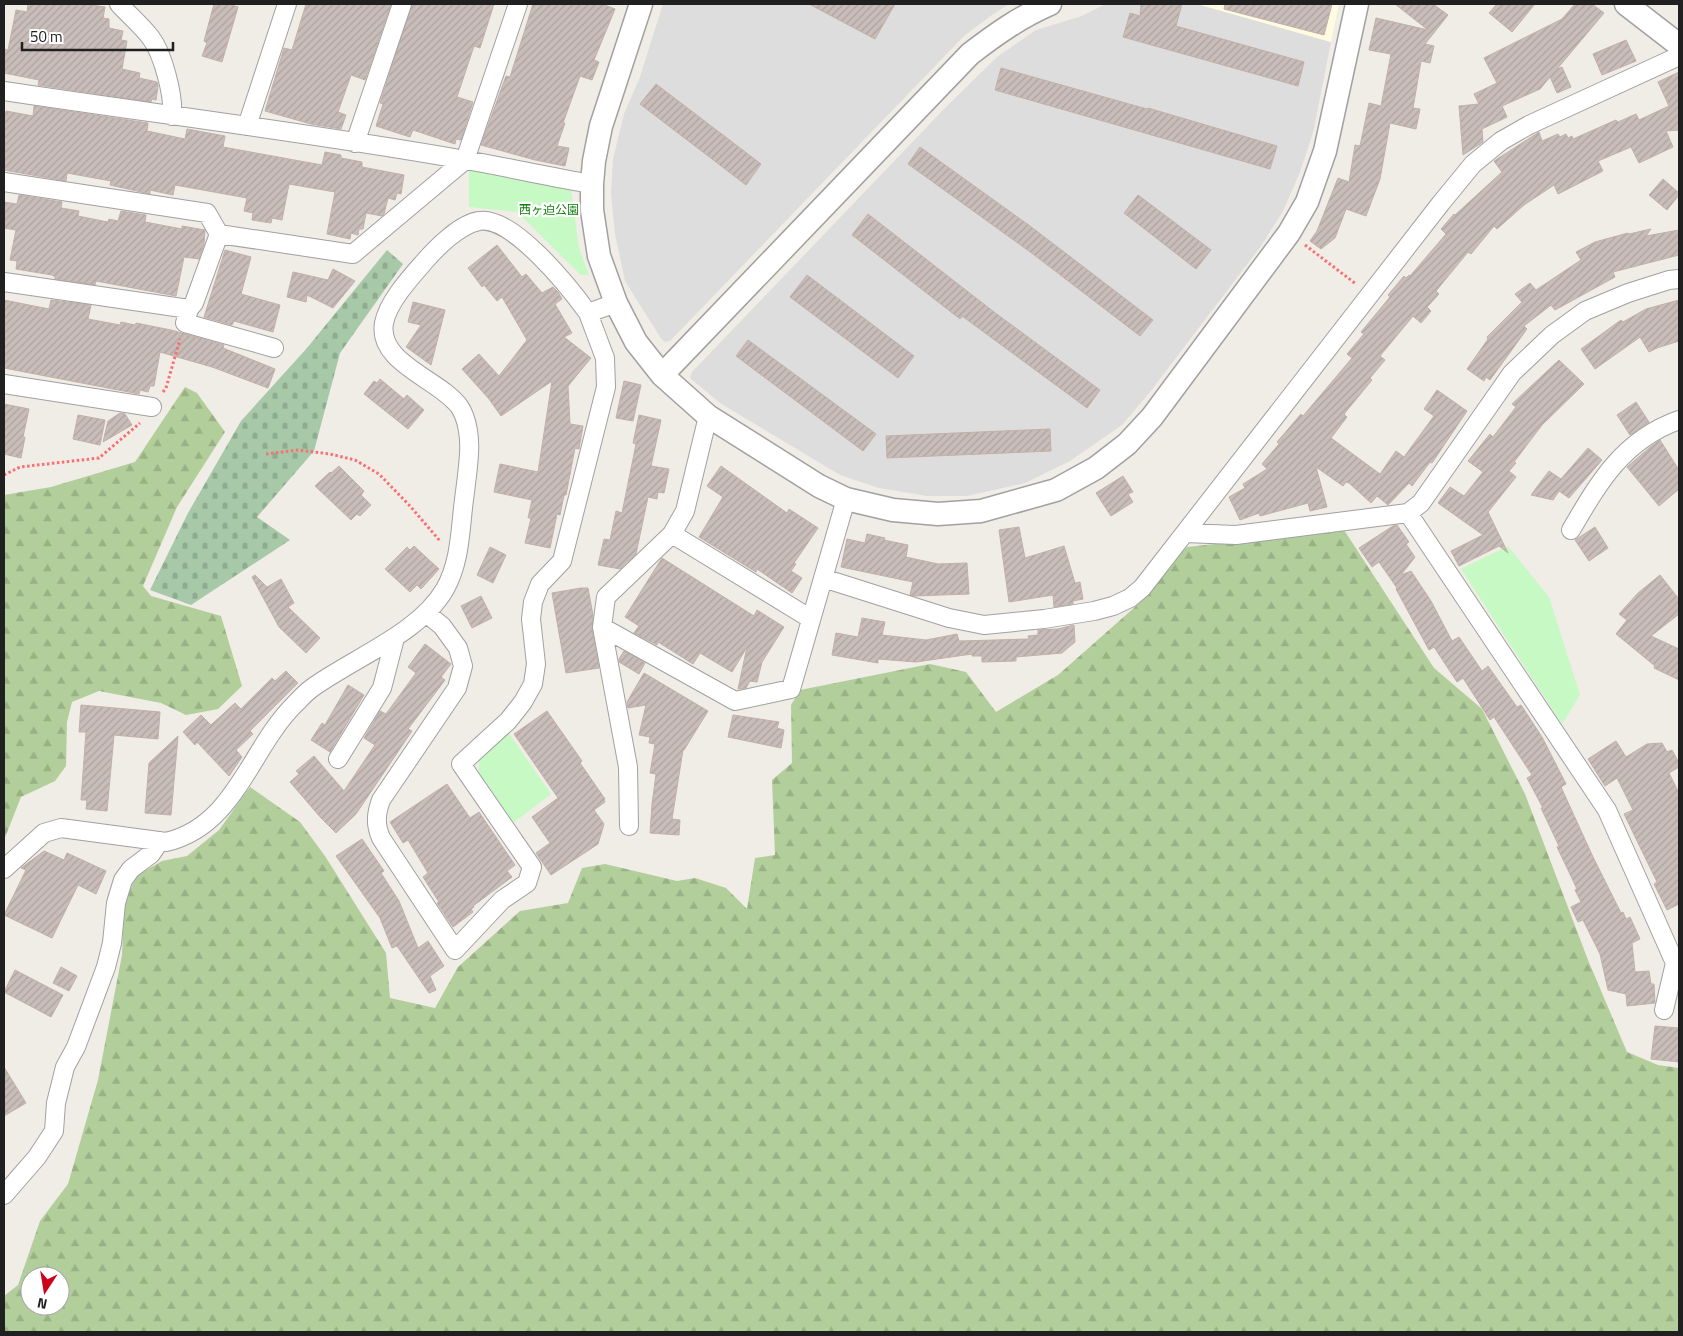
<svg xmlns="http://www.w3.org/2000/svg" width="1683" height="1336" viewBox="0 0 1683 1336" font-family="'Titillium Web','Noto Sans JP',sans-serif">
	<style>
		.residential { fill: #dedddd }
		.education { fill: #fffbe1 }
		.forest { fill: url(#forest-firs); fill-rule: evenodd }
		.cemetery { fill: url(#cemetery-stones) }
		.park { fill: #c7f9c4 }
		.building { fill: url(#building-hatch); stroke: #c2b0a9 }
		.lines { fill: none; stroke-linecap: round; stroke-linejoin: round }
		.minor-casing { stroke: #a1a1a1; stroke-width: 20 }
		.tertiary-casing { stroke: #a1a1a1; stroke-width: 25 }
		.path { stroke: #f96f73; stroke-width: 3; stroke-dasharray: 2.5 2.5; stroke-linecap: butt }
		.minor { stroke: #fff; stroke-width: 18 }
		.tertiary { stroke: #fff; stroke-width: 22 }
		.labels { text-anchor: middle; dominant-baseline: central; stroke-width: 4.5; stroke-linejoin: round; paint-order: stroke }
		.park-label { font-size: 12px; fill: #127f0c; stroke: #fff }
	</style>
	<defs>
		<pattern id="forest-firs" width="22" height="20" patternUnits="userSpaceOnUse" patternTransform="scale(1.25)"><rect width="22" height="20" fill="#b2cf9b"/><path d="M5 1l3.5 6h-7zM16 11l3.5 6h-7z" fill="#99b185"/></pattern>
		<pattern id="cemetery-stones" width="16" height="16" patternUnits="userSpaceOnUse" patternTransform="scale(1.25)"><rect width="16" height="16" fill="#a7c9a8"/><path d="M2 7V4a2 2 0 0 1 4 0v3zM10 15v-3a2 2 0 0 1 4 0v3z" fill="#8fac90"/></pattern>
		<pattern id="building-hatch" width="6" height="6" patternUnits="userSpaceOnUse" patternTransform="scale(1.25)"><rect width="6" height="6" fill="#c8bdb9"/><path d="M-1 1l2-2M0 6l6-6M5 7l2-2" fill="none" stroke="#aca29f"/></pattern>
	</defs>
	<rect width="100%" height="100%" fill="#f0ece6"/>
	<path class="residential" d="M663,4H1009L992,15L965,35L671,340L666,342L662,340L625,281L615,234L611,194L613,159L624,114L640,77Z
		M1106,4H1197L1331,42L1313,133L1300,172L1283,211L1261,246L1150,392L1122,425L1070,461L1025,483L967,496H927L879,488L840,475L720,403L690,378L692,372L947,106L997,57L1036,30L1082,16Z"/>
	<path class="education" d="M1197,4H1339L1331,42Z"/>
	<path class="forest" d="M185,387L197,393L225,432L177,507L143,586L151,596L221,616L242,686L218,709L186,715L161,703L99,691L72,702L67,722L66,766L55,781L21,797L4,840V495L51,487L135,462Z
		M1344,530L1434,668L1482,709L1525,794L1588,960L1627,1052L1658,1065L1679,1068V1332H4V1296L18,1285L40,1221L68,1184L98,1080L122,955L124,905L136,876L162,861L187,856L219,830L250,787L300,822L325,856L386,953L390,998L435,1008L458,967L520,911L568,903L582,868L605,864L677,881L695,878L726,888L747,909L755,858L775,855L772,780L792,763L791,705L800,690L930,664L966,672L996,712L1058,675L1144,599L1178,556L1187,547ZM30,1276H60V1306H30Z"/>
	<path class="cemetery" d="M387,250L403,264L340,353L314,451L257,517L290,540L191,605L150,590L188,513L241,421L307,348Z"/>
	<path class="park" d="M469,170L571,190L579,248L589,275H581L517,212L469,207Z
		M1508,546L1549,597L1580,695L1562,724L1461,569Z
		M508,732L551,794L513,823L478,775L479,760Z"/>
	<path class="building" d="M28,4H85L105,7L103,18L109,19V28L123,31L121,40L127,41L122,69L140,73L139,78L157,82L158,86L156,100L152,99L151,102L38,85L39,80L4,73V49L8,50L16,10L27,12Z
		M214,4H229L238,7L222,62L202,56L207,43L204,41Z
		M306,4H391L365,80L351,75L338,112L346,115L341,129L311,124L265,111L284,48L292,50Z
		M412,4H494L480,48L474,46L457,97L473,102L461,140L456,139L455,144L413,130L410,137L376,126L383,104L380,103Z
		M533,4H602L615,9L594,60L599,62L592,80L580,76L563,123H565L557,146L569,148L565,166L535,160L481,145L506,76L510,77Z
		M809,4H895L875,39Z
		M1141,4H1182L1176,26L1304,62L1298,86L1123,37L1130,13L1140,16Z
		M1225,4H1332L1324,35L1224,9Z
		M1395,4H1433L1448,15L1425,44L1434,46L1430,63L1421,61L1413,108L1420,109L1416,129L1390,123L1380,179L1366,216L1346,209L1335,238L1321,249L1310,241L1317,231L1338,178L1349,182L1355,145L1360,146L1369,103L1381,106L1391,54L1369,50L1376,18L1428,30Z
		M1497,4H1535L1512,32L1489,13Z
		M1575,4H1592L1604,13L1557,69L1562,67L1571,87L1557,93L1550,77L1540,89L1502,106L1507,117L1482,129L1483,142L1463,155L1459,106L1479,104L1474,94L1497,83L1484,58L1562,19Z
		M1626,40L1636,61L1602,75L1593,54Z
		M1001,68L1147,109L1148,108L1277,146L1270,169L995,90Z
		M1679,72V130L1666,131L1673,147L1639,163L1631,147L1598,161L1603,171L1558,194L1554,185L1524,205L1497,229L1494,226L1471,254L1468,252L1436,291L1439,294L1427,307L1431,311L1421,323L1413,316L1380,356L1385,360L1370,378L1372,380L1344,414L1347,417L1331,438L1380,474L1396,451L1404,457L1434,416L1424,409L1437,390L1467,411L1432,463L1430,462L1412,486L1409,483L1388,505L1377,496L1371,503L1349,483L1346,482L1343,486L1316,467L1327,507L1310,511L1308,503L1260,516L1259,513L1240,520L1229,497L1245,488L1243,484L1267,469L1262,464L1279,444L1277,442L1301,414L1303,416L1352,358L1347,354L1364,334L1361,332L1390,297L1388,295L1404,276L1406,278L1409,275L1410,276L1446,234L1441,229L1454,214L1455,215L1502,172L1494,161L1539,132L1542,141L1558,134L1560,137L1566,134L1568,138L1572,136L1573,139L1616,120L1618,122L1636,114L1639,120L1669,106L1658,82Z
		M656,84L761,164L746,185L640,104Z
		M34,106L148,123L147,131L185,139L187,129L225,136L223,147L322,165L325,152L341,155V158L362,162V167L404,175L401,194L397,193L395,200L388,198L384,214L382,216L366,213L363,229H359L358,235L351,233L350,239L327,234L335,192L289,184L282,220L272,218L271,223L252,220L253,213L244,211L247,198L175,185L173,195L150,190V194L110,185L111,181L67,173L66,181L4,170V123L6,111L33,116Z
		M920,147L1030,226L1153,320L1140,336L1033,254L908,164Z
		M1663,179L1679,193V195L1667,210L1649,195Z
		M19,195L62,202L61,208L79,211L78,216L108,222L109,219L118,221L121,211L146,215L145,222L182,229V226L205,230L204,244L199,259L184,257L176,296L96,281L95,285L55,279V277L52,275L16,269L17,261L10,260L16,230L4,228V202L17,204Z
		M1138,195L1211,250L1196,269L1124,213Z
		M868,214L994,312L1100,390L1087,408L962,316L960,319L852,235Z
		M1651,229L1646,236L1679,230V255L1613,272L1615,277L1555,310L1551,305L1524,326L1527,329L1490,380L1486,377L1484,381L1467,369L1488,339L1487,337L1522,302L1515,294L1530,283L1536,290L1581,260L1576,252L1595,242L1628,233L1629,234Z
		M497,245L522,277L526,274L542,293L553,287L558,292L562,299L555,304L572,333L564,337L591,358L568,386L570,424L583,426L579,449L575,448L566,495H564L560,515L557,514L550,548L525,543L531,518H528L532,500L494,492L500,464L538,472L552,381L501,416L489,399L462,369L479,354L499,376L527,340L502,297L497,301L484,285L482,287L468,268Z
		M225,250L251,257L241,294L280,305L273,332L234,321L232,325L204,317Z
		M333,269L355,281L333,308L307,295L306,302L287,297L293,272L328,280Z
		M807,275L914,356L898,378L790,297Z
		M4,300L49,309L51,300L91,305L88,319L120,325L121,322L135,325L136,323L171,330L224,345L223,348L275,369L268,388L212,367L160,352L154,386H150L148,392L140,390L139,394L4,368Z
		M1679,300V341L1657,348L1649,352L1640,337L1595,369L1581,349L1621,320L1623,322L1646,309Z
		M413,302L445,310L431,365L406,347L421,325L408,322Z
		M748,340L876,434L863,451L736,356Z
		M1559,360L1584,384L1542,425L1514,462L1516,463L1509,471L1516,477L1488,512L1508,553L1499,546L1459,566L1451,551L1483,535L1438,503L1450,487L1464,496L1483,472L1468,461L1490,434L1493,437L1516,407L1512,404Z
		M380,379L404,399L407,395L424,410L408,429L364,394L374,381L377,383Z
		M624,381L641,385L633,421L616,418Z
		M1636,402L1649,422L1630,435L1617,415Z
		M4,404L29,409L23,437H25L21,458L4,454Z
		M120,413L125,414L132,425L103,442L108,421Z
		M78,415L105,420L100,445L73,439Z
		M639,415L661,420L651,466L669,469L664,493L658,492L657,499L648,497L636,554L620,569L598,565L604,539L610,540L616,511L622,513L636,444L633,443Z
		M1050,429L1051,451L887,458L886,436Z
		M1660,440L1679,470V489L1659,506L1627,467L1649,448Z
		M1588,448L1602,460L1569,498L1559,491L1553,500L1531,495L1549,471L1561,479Z
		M339,466L364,491L361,495L371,505L360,516L357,514L351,520L315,486L330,472L331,473Z
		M721,466L787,513L789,509L818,528L794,563L796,564L791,571L802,578L792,593L757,569L756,572L699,537L723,497L707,486Z
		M1123,476L1133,492L1128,494L1133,502L1111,516L1096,493Z
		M1397,525L1409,542L1406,544L1415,557L1401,575L1411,571L1431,601L1452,641L1459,637L1482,671L1488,666L1517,707L1521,705L1542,737L1566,784L1561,787L1593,857L1621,913L1623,912L1626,919L1630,917L1640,939L1632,943L1635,972L1649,971L1651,984H1654L1655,1003L1627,1006L1626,994L1608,990L1600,954L1583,920L1578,922L1571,907L1581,902L1575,890L1577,889L1557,847L1559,846L1541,808H1543L1527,778L1532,775L1494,717L1490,720L1463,678L1457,682L1434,647L1429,650L1396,589L1397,588L1379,562L1372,567L1359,548L1393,526Z
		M1019,527L1025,558L1064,546L1075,583L1080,582L1083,599L1073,601V604L1054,607L1053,595L1009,602L999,530Z
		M1595,527L1608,548L1589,561L1575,540Z
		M867,534L885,538L884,540L908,545L906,557L938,564L967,563L969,594L914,596L910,595L913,582L841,567L847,539L865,543Z
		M414,546L439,569L421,589L417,585L410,592L385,569L407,547L410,550Z
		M490,547L506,555L493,583L477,575Z
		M662,558L754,616L757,610L784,627L762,662L757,682L750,681L746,688L738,689L747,647L732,672L700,653L693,664L658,642L657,645L634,633L639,626L625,617Z
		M255,575L267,587L281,579L294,603L288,607L320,638L306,653L279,627L252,577Z
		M1660,575L1679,599V614L1651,636L1679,649V680L1654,668L1655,666L1616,634L1627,620L1619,614L1638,593Z
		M581,588H588L593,615L592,629L599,668L566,673L552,593Z
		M481,596L492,618L472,628L461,606Z
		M862,618L885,622L882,635L926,640L957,634L959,641L1029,639L1028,636L1038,635V630L1058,629L1074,625L1075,642L1062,653L1016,657V661L982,662V656H972V654L916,662L878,659V663L832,655L836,633L858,637Z
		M425,644L451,664L441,677L445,680L408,729L412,731L356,814L336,833L321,818L290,782L299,774L296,771L314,756L344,791L375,745L364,738L380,711L386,714L416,673L408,667Z
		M624,651L645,663L639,674L619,662V659Z
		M286,671L298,683L250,731L253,734L236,750L242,757L229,776L197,742L195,745L183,732L201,715L211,725L235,703L241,709L272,678L275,681Z
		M644,673L708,711L684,750H683L672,819L680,820L679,835L650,833L652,804L656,774L650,773L655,744L649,743L650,737L639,735L646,705L628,708L627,702Z
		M348,685L364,695L330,752L311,740L322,723L325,725Z
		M81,705L160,712L158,739L114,735L107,811L86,809L87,800H81L86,732H79Z
		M547,711L582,761L580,763L605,799L604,800L605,802L594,810L604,824L598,844L551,875L536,853L550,843L532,817L558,798L514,734Z
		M733,715L779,722L777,728L784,730L781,748L728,737Z
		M178,736L171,815L145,813L149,763Z
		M1616,741L1626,757L1647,744L1662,743L1667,752L1672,750L1679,763V767L1669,773L1679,793V904L1667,910L1654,884L1657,882L1624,814L1633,810L1617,778L1605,786L1588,759Z
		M447,784L470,818L479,812L515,865L507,871L512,877L473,906L474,907L471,909L473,912L453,927L437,903L439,902L423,877L428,873L408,840L403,843L390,822Z
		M362,839L384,871L381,873L399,901L418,948L428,941L444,966L430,976L436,990L429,993L397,946L392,948L380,918L336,856Z
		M44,851L64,860L67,853L106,871L96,894L78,885L52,938L4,915L26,870L21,868Z
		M61,967L77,976L69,991L53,983Z
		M15,970L63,995L51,1017L4,992Z
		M1655,1026L1679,1028V1062L1651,1059Z
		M4,1067L26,1103L4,1116Z"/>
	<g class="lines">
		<defs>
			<path id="minor" d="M119,4C129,15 142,26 151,38C163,54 174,96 172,116
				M4,91C157,114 312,133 465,160C507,167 549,177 592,184
				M247,126L287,4
				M355,143L402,4
				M4,182L207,213L219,234L194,303L189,309L4,282
				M219,234L353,254L465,160L518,4
				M189,309L185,323L274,348
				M4,384L152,407
				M708,416L685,511L672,534L606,597L602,627L735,701L791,689L846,499
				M1408,513L1607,810L1675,963L1664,1010
				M1571,530C1599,482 1623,440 1679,420
				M1185,533L1236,535L1408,513L1421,503L1512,373L1552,335L1585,311L1628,293L1669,280L1679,279
				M672,534L811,619
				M823,578L949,618L984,625L1044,619L1094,611L1113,606L1130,598L1142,588L1441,203L1473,164L1501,141L1529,125L1679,56
				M426,613L442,626L458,648L463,666L457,688L381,800C376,814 375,824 381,838L455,950L502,900L527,883L532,867L461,764L508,721L523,702L533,684L536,664L531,619L533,602L540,584L562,561L606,387L605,358L588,313
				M602,627L628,767L629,826
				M338,759L382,688L395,638
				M4,869L44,833L61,828L166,842C235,826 250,749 294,705C300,699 305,693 312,688C353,658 419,634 445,589C459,564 460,536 463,508C465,490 468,472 469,454C470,439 468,419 459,406C439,379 377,363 384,323C388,302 410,278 424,262C436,248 460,224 479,221C512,215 570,288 588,313L616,303
				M4,1195L37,1157L54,1131L56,1103L65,1067L76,1047L106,967L112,943L116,903L123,880L131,869L151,854L160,841"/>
			<path id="tertiary" d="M641,4L601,126L594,161L592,184V210L599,256L616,303L636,342L662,375L708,416L819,486L846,499L893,510L938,514L981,511L1056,490L1096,468L1127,444L1152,417L1289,233L1307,202L1325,151L1357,4
				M1626,4L1679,45
				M662,375L970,54C996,34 1020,17 1050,4"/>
		</defs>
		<use href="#minor" class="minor-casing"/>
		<use href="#tertiary" class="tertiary-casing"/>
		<path class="path" d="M1305,245L1356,284
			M163,392L166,388L180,339
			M266,454L298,450L330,454L355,460L379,474L410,506L440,541
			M4,475L20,467L99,458L140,423"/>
		<use href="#minor" class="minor"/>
		<use href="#tertiary" class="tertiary"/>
	</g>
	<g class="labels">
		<g class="park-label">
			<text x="549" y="209">西ヶ迫公園</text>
		</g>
	</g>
	<rect width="1683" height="1336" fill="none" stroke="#202020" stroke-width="10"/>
	<g transform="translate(45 1291) rotate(192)"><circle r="24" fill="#ffffff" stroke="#a6a6a6"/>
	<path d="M0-4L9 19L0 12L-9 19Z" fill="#ce011d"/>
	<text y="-8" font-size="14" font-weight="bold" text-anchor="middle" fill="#202020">N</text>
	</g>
	<path d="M22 42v8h151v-8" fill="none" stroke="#202020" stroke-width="2.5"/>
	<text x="30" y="42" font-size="15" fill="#202020" stroke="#ffffff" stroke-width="4" paint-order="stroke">50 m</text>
</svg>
